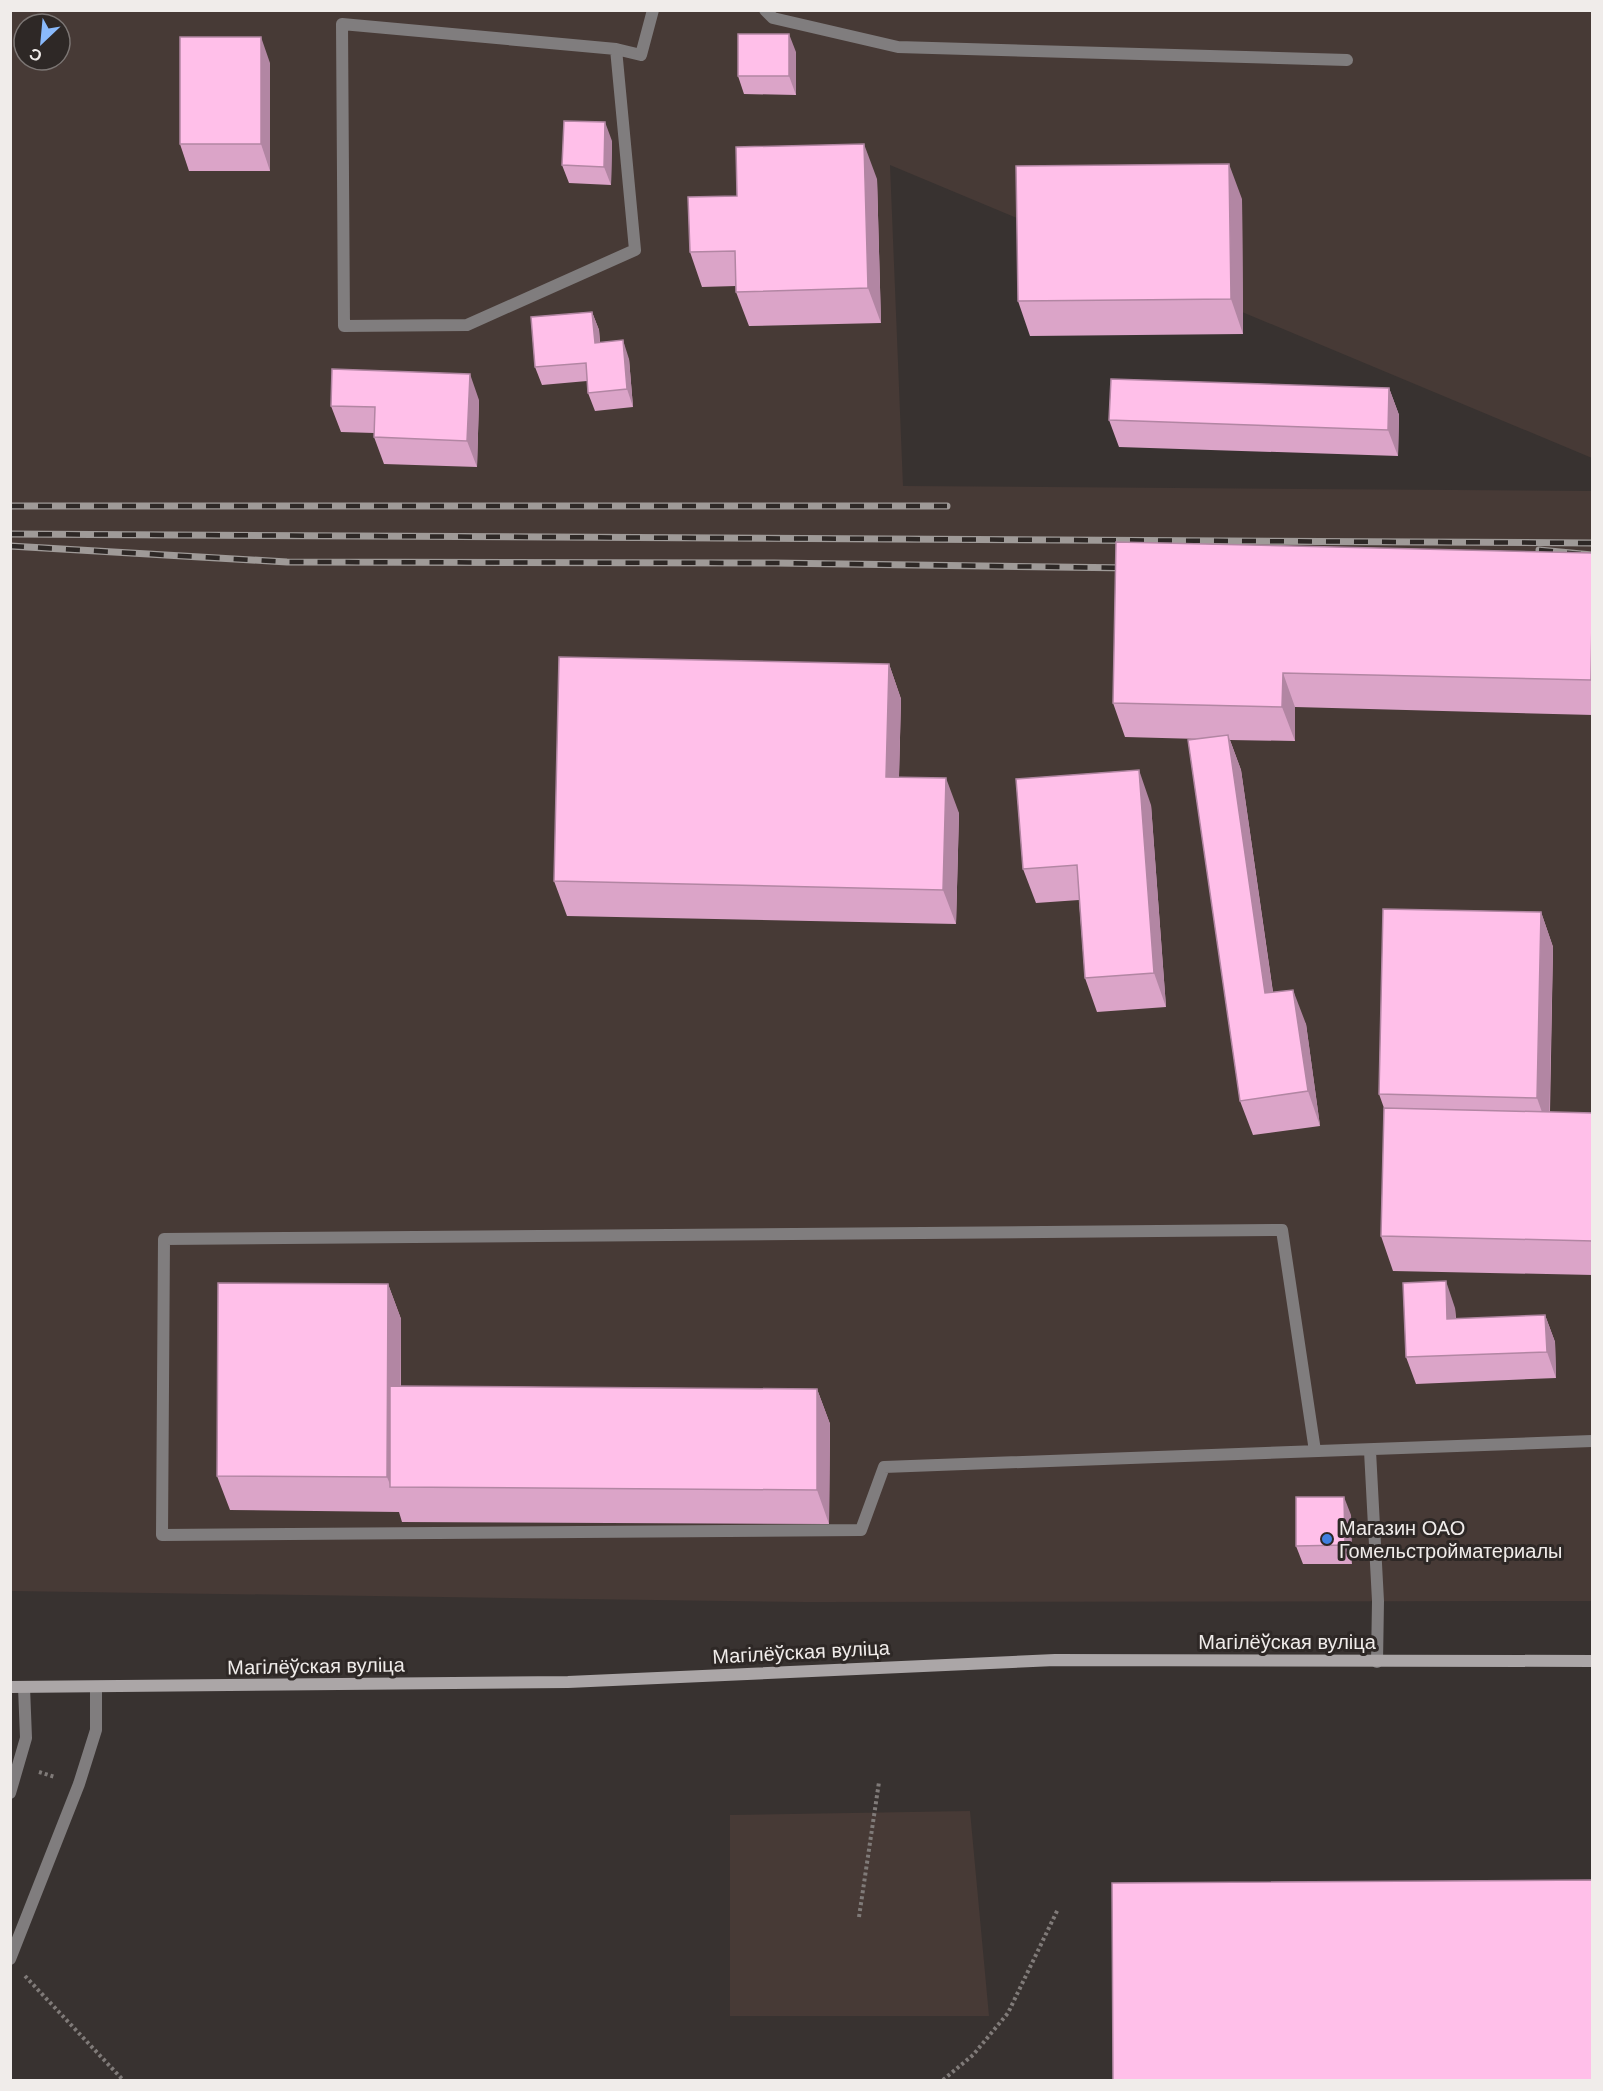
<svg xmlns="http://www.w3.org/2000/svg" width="1603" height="2091" viewBox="0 0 1603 2091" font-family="Helvetica,sans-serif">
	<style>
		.built { fill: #473a36; fill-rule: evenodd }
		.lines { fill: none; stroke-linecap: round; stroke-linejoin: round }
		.path { stroke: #807b79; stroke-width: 4; stroke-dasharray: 3 3; stroke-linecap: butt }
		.lane { stroke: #807d7e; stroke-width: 12 }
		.street { stroke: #807d7e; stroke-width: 12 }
		.secondary { stroke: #aba6a7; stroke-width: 12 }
		.rail-casing { stroke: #9f9a98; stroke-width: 7 }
		.rail { stroke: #2e2826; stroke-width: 4.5; stroke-dasharray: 14; stroke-linecap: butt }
		.wall { fill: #dba4c8 }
		.shaded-wall { fill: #b286a3 }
		.building { fill: #ffbfe9; stroke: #b286a3; stroke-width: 1.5 }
		.shop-dot { fill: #3f7fe0; stroke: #2e2826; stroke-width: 2 }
		.labels { text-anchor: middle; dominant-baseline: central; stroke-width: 6; stroke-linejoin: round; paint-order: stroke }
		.poi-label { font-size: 20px; fill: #f0ecea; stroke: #2e2826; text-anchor: start }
		.street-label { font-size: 20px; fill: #f0ecea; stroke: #2e2826 }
	</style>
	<rect width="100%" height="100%" fill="#383230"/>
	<path class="built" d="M11,11H1592V458L890,165L903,486L1592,491V1601L806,1602L11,1591ZM24,24H60V60H24Z
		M970,1811L989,2016H730V1815Z"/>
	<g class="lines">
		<path class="path" d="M39,1772L55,1777
			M859,1917L879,1782
			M25,1976L123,2080
			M943,2080L973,2055L1008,2013L1058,1909"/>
		<path class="lane" d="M765,10L773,18L898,47L1347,60
			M616,49L635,250L467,325L344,326L342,24L616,49L641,55L653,10
			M1315,1451L1282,1230L164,1239L162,1535L861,1530L884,1467L1592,1441
			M1370,1451L1378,1601L1377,1662
			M10,1793L26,1738L24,1687"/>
		<path class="street" d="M10,1959L79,1784L96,1730V1688"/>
		<path class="secondary" d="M10,1687L568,1682L1055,1660L1592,1661"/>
		<defs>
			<path id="rail" d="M10,506H947
				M10,534L1592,543
				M10,546L287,562L774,563L1132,568
				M1539,550L1592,555"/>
		</defs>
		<use href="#rail" class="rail-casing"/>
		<use href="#rail" class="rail"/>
	</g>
	<path class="wall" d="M796,52V95L744,94L738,76Z
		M270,63V171H189L180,144Z
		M612,141L611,185L569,183L562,165Z
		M877,179L881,323L749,326L736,292V286L702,287L690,252L737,196Z
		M1242,199L1243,334L1030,336L1018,301Z
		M592,312L599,330L600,342L629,359L633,407L595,411L588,393L587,381L542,385L535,367Z
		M1389,388L1399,415L1398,456L1119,447L1109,420Z
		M479,400L477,467L384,464L374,437V433L341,432L331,406Z
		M1593,553V715L1295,707V741L1230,740L1241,770L1273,992L1306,1024L1320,1126L1253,1135L1240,1101L1199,739L1125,737L1113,703Z
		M889,664L901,699L899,777L959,813L956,924L567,916L554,881Z
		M1151,805L1166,1007L1097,1012L1085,978L1079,900L1036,903L1023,869Z
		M1541,912L1553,947L1550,1112L1593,1113V1275L1393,1271L1381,1236L1384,1108L1379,1094Z
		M388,1284L401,1319V1386L817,1389L830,1424L829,1524L402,1522L399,1512L230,1510L217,1476Z
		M1455,1308L1456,1319L1545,1315L1555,1342L1556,1378L1416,1384L1406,1357Z
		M1351,1515L1352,1564H1303L1296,1546Z"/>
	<path class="shaded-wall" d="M789,34L796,52V95L789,76Z
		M261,37L270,63V171L261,144Z
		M605,122L612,141L611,185L604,167Z
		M864,144L877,179L881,323L868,288Z
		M1229,164L1242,199L1243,334L1231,299Z
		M592,312L599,330L601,361L595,343Z
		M623,340L629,359L633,407L627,389Z
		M470,374L479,400L477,467L467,441Z
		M1389,388L1399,415L1398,456L1388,430Z
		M1593,593V685L1591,680Z
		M889,664L901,699L898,812L886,777Z
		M1283,673L1295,707V741L1282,707Z
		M1228,735L1241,770L1278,1028L1265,993Z
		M1139,770L1151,805L1166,1007L1154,973Z
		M946,778L959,813L956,924L943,890Z
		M1541,912L1553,947L1549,1132L1537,1098Z
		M1293,990L1306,1024L1320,1126L1308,1091Z
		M1446,1281L1455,1308L1457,1346L1447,1319Z
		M388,1284L401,1319L400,1487H391L387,1477Z
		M1545,1315L1555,1342L1556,1378L1547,1352Z
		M817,1389L830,1424L829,1524L817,1490Z
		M1344,1497L1351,1515L1352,1564L1345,1545Z"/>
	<path class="building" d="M738,34H789V76H738Z
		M180,37H261V144H180Z
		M564,121L605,122L604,167L562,165Z
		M864,144L868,288L736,292L735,251L690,252L688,197L737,196L736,147Z
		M1229,164L1231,299L1018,301L1016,166Z
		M592,312L595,343L623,340L627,389L588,393L586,363L535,367L531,317Z
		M332,369L470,374L467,441L374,437L375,407L331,406Z
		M1111,379L1389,388L1388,430L1109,420Z
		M1116,542L1593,553L1591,680L1283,673L1282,707L1113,703Z
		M559,657L889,664L886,777L946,778L943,890L554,881Z
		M1228,735L1265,993L1293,990L1308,1091L1240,1101L1188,740Z
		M1139,770L1154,973L1085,978L1077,865L1023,869L1016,779Z
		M1383,909L1541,912L1537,1098L1379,1094Z
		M1384,1108L1593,1113V1241L1381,1236Z
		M1446,1281L1447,1319L1545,1315L1547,1352L1406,1357L1403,1283Z
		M218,1283L388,1284L387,1477L217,1476Z
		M390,1386L817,1389V1490L390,1487Z
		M1296,1497H1344L1345,1545L1296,1546Z
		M1593,1880V2080H1113L1112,1883Z"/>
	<circle class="shop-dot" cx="1327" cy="1539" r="6"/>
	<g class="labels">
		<g class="poi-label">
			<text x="1339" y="1528">Магазин ОАО<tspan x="1339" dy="23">Гомельстройматериалы</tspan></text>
		</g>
		<g class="street-label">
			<text x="1287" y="1642">Магілёўская вуліца</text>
			<text transform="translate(801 1652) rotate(-3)">Магілёўская вуліца</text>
			<text transform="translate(316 1666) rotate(-1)">Магілёўская вуліца</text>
		</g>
	</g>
	<rect width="1603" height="2091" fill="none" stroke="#f0ecea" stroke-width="24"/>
	<g transform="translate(42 42) rotate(206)"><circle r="28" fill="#2e2826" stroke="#7c7674" stroke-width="1.5"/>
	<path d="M0-4.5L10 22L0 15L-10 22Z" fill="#8abafc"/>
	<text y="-9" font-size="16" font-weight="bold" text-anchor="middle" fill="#f0ecea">С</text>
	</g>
</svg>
